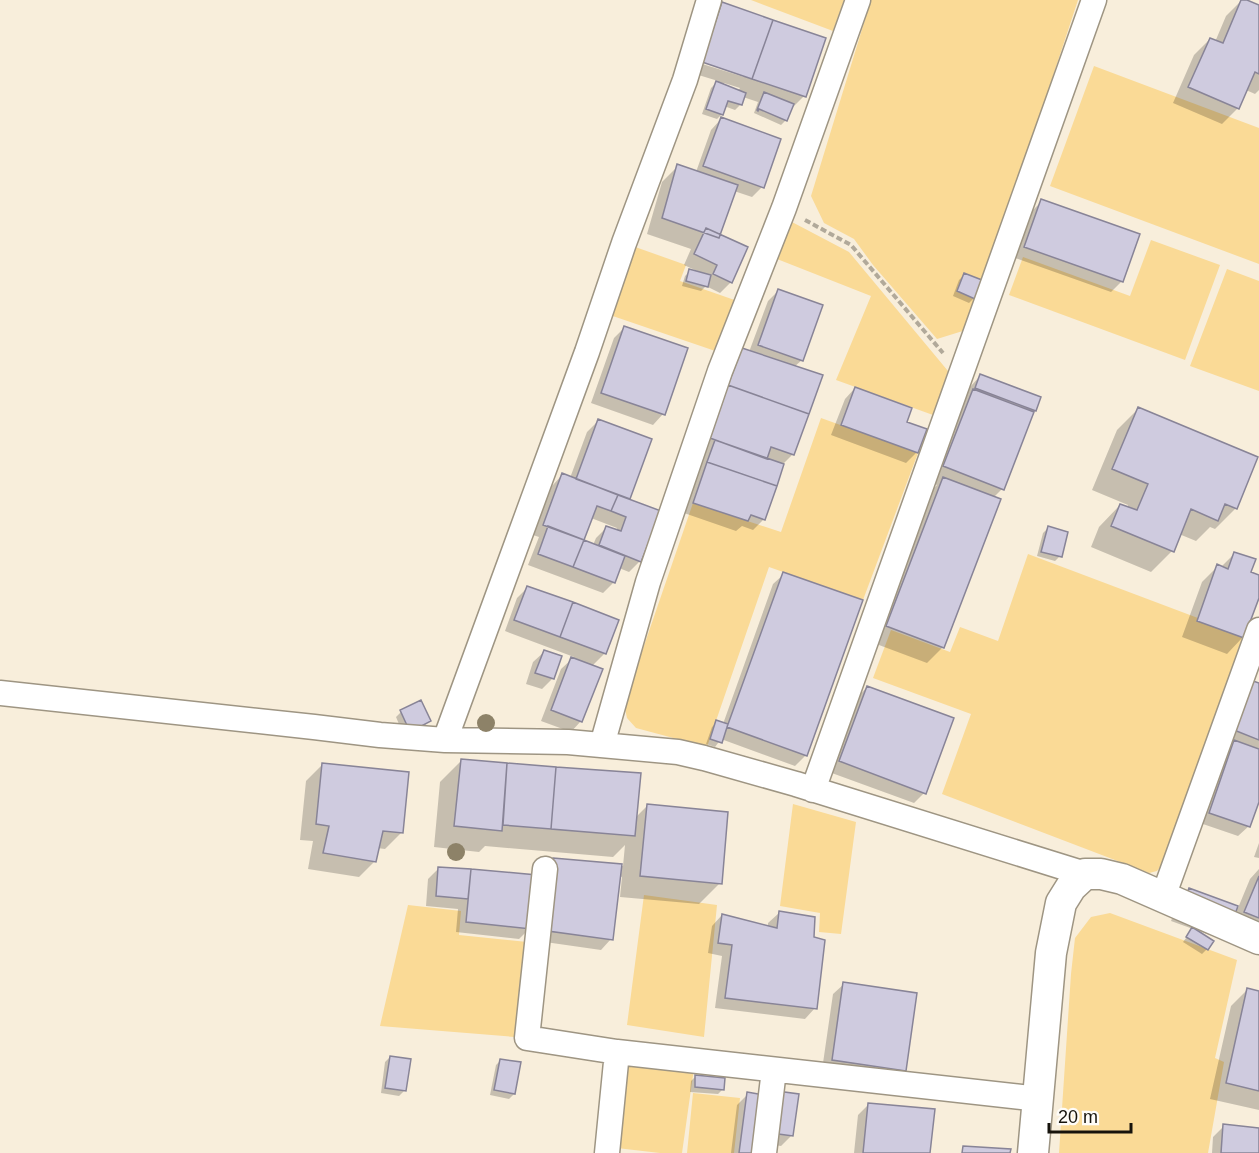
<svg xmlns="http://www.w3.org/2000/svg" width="1259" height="1153" viewBox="0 0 1259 1153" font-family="Arial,sans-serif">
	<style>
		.green { fill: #fada96 }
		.shadow { fill: #0003; fill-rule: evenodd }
		.building { fill: #cfcbdf; stroke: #888497; stroke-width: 1.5 }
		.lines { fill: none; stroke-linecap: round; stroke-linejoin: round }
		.minor-casing { stroke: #9e9583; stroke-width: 27 }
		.tertiary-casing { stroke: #9e9583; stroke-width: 33 }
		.path { stroke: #b1a99a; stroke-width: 4; stroke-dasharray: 6 3; stroke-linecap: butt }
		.minor { stroke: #fff; stroke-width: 24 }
		.tertiary { stroke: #fff; stroke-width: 30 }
		.tree { fill: #8d8268 }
	</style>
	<rect width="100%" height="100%" fill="#f8eedb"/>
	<path class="green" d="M751,0H844L833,31Z
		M871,0H1078L1022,170L982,280L957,291L975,299L966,330L937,339L873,265L854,239L824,223L811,196Z
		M1094,66L1259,128V264L1050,186Z
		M792,222L849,252L948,371L933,415L836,380L871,296L777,259Z
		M1151,240L1220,265L1185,360L1009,295L1023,257L1130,296Z
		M624,243L686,265L680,281L746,304L727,355L601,312Z
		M1227,269L1259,281V391L1190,366Z
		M821,418L918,453L863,600L769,567L707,747L636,728L627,718L624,704L693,503L781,532Z
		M1028,554L1243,635L1166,860L1157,871L1149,873L942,794L971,714L873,678L891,630L950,652L960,627L998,641Z
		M793,804L856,822L841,934L819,932L820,913L780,906Z
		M644,895L717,905L704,1037L627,1025Z
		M408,905L461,911L459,935L537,943L527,1038L380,1026Z
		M1110,913L1237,960L1215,1058L1224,1062L1208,1153H1059L1071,974L1075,938L1091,917Z
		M617,1052L695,1061L682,1153H660L608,1147Z
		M693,1093L740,1098L734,1153H687Z"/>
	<path class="shadow" d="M1242,0L1259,7V90L1255,94L1246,90L1238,108L1222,124L1173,103L1194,55L1210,39L1215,42L1226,16Z
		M723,4L804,96L790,110L786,120L781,125L754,113L758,102L743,97L740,105L735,110L724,106L722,114L717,119L702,114L711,88L718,81L692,73L696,62L744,77V74L697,59L712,14ZM724,83L740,88L738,91L723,86Z
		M721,119L762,187L752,197L734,191L719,235L731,282L720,293L706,286L701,291L682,286L685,276L690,271H697L684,265L691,249L647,234L662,182L678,166L696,172L711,130Z
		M1042,201L1122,281L1111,292L1015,258L1031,212Z
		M964,275L974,298L969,303L953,296L959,280Z
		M779,290L802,360L794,367L793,454L783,464L764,519L753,530L742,526L736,531L684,513L731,360L742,350L749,352L768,301Z
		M625,327L663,414L653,425L591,403L614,338Z
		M980,376L1035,410L1033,412L1002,489L994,497L943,647L927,663L871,642L928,494L937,485L928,482L957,407L965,399L970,387Z
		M855,388L905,423L917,452L906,463L831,435L845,399Z
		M1138,409L1236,508L1215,529L1210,527L1196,541L1179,534L1172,551L1151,572L1091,547L1099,527L1120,505L1127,508L1128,505L1092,490L1117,430Z
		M598,421L650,440L628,500L640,561L629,572L619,568L614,582L603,593L528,565L539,537L533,535L552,486L562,475L570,478L587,432ZM591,518L617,528L616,531L607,527L596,538L593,545L582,541Z
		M1048,528L1060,556L1055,561L1037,556L1043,533Z
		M1235,553L1249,573L1259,577V593L1243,637L1227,654L1182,637L1202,582L1218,566L1221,567Z
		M784,574L806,755L795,766L721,739L715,747L706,744L712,727L717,722L723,724L773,584Z
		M528,587L605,653L592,666L581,721L571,732L541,721L561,669L574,657L505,631L517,598Z
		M544,652L560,657L552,679L542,689L526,684L533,662Z
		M1259,685V797L1249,826L1238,836L1200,823L1224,753L1233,744L1225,741Z
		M867,687L924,793L914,803L829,772L857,698Z
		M420,702L429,721L424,726L404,736L396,717L401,712Z
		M461,761L639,775L635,818L647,806L720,883L699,904L620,897L622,877L619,876L611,939L601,950L538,941L554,860L623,866L625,845L613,857L485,846L479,852L434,847L440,782Z
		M322,765L401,833L385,849L377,848L375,861L359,877L308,869L313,841L300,840L306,781Z
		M1259,843V858L1254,857Z
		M439,868L535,877L530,928L519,939L456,932L458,909L426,906L428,879Z
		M1259,869V941L1228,928L1218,938L1196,930L1207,949L1202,954L1183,942L1193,929L1171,921L1179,901L1189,890L1238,908L1250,879Z
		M779,913L815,1008L805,1019L715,1008L722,956L708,953L712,926L722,915L768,927V923Z
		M844,984L905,1070L894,1081L822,1070L833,994Z
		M1247,990L1259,992V1110L1210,1099L1231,1006Z
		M390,1057L404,1091L399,1096L381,1093L385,1062Z
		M501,1060L514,1094L509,1099L490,1095L496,1065Z
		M696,1076L723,1089L718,1094L690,1092L691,1081Z
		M748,1094L755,1153H731L737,1105Z
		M767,1103L792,1135L781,1146L761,1143Z
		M869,1104L929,1153H854L858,1115Z
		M1224,1126L1259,1129V1153H1212L1213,1137Z"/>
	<path class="building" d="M1241,0H1247L1259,5V74L1255,72L1239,109L1188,87L1210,38L1223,43Z
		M722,2L773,20L752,79L702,62Z
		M773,20L826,38L806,97L752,79Z
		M716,81L746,93L742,105L728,101L723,115L706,109Z
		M764,92L794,104L787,121L759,109L758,111L757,110Z
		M721,117L781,139L764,188L703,166Z
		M677,164L738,185L719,238L662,218Z
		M1041,199L1140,234L1123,282L1024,247Z
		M706,228L748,247L732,283L713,274L717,265L694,254Z
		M689,269L711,275L708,287L686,281Z
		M964,273L982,280L975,299L957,291Z
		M778,289L823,305L803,361L758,345Z
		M624,326L688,348L665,415L601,393Z
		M742,348L823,375L809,414L728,385Z
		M980,374L1041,397L1036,411L975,388Z
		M728,385L809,414L794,455L771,447L767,459L710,438Z
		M855,387L912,408L907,422L927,429L918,453L841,425Z
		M973,389L1034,412L1004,490L943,466Z
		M1138,407L1258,457L1237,509L1225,504L1218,521L1191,509L1174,552L1111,526L1120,504L1137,510L1148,484L1112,469Z
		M598,419L652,439L630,499L576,479Z
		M715,440L784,464L777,486L707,462Z
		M707,462L777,486L765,520L751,515L748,521L693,503Z
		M562,473L618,495L611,511L597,506L584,540L543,525Z
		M943,477L1001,499L944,648L886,626Z
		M618,495L661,511L641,562L599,545L606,526L621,531L626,517L611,511Z
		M548,526L584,540L573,567L538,554Z
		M1048,526L1068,532L1062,557L1041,552Z
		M584,540L625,556L615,583L573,567Z
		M1234,552L1256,559L1251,572L1259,575V598L1244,638L1197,621L1217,564L1228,569Z
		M783,572L863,600L807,756L727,727Z
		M527,586L573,602L560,637L514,620Z
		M573,602L619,620L606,654L560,637Z
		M544,650L562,656L554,679L535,673Z
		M571,657L603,669L582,722L551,710Z
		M1253,681L1259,683V740L1234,730Z
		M867,686L954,718L926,794L839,761Z
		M421,700L431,721L410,732L400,710Z
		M716,720L728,724L722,743L710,739Z
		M1234,740L1259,749V802L1250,827L1209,813Z
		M461,759L507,763L502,831L454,826Z
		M322,763L409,772L403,833L383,831L376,862L323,853L329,826L316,824Z
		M507,763L556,767L551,829L503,825Z
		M556,767L641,773L635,836L551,829Z
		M647,804L728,812L722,884L640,876Z
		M553,858L622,864L613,940L548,931Z
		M438,867L471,869L468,899L436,896Z
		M471,869L537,875L531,929L466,922Z
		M1259,876V918L1244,912Z
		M1189,888L1238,906L1230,928L1181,910Z
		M779,911L815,917L814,937L825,940L817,1009L725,998L732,945L718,943L722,914L777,928Z
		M1192,927L1214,941L1208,950L1186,937Z
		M843,982L917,993L906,1071L832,1060Z
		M1247,988L1259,991V1091L1226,1083Z
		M390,1056L411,1059L406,1091L385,1088Z
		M500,1059L521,1062L515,1094L494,1090Z
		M695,1075L725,1078L724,1090L695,1087Z
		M777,1091L799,1094L793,1136L771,1133Z
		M747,1092L764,1095L756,1153H739Z
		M868,1103L935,1109L930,1153H863Z
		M1223,1124L1259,1128V1153H1221Z
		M963,1146L1011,1149L1010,1153H962Z"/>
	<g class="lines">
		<defs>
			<path id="minor" d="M0,693L314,727L380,735L445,740L568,742L678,752L704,758L796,784L1085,874
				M445,740L587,352L624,243L685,80L709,0
				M602,745L648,582L720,371L784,208L858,0
				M813,790L1094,0
				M545,869L527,1038L617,1052
				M1163,897L1259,630
				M607,1153L617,1052L1039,1099
				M764,1153L774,1070"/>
			<path id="tertiary" d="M1033,1153L1051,953L1061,903L1071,887L1085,874H1101L1122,879L1259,939"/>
		</defs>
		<use href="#minor" class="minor-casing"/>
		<use href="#tertiary" class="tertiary-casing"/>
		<path class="path" d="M805,220L851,245L943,353"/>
		<use href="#minor" class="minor"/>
		<use href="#tertiary" class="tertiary"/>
	</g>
	<g class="tree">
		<circle cx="486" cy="723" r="9"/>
		<circle cx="456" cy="852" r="9"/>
	</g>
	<path d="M1049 1123v9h82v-9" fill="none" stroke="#16130c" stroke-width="3"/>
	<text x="1058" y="1123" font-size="18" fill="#16130c" stroke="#fefcf8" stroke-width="4.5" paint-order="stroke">20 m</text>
</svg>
